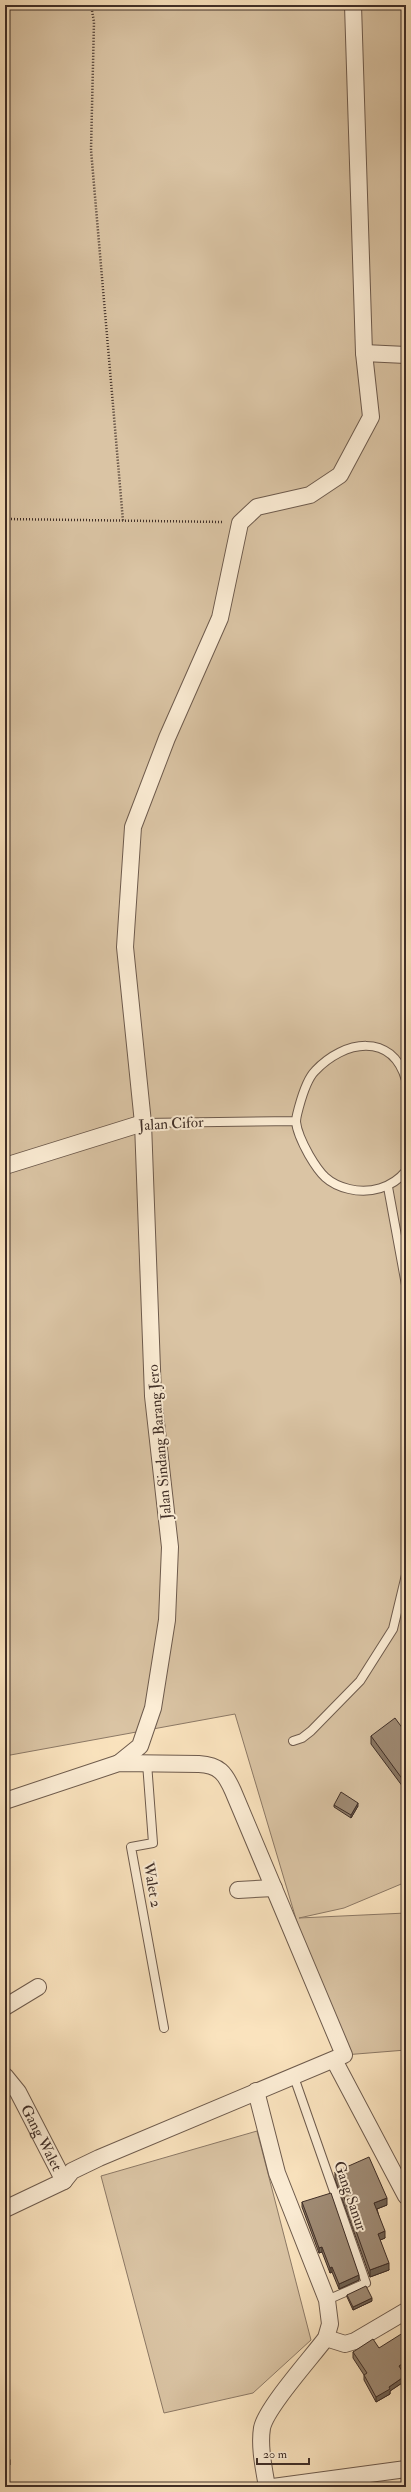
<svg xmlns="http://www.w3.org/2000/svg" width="411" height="2492" viewBox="0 0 411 2492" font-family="'IM FELL Double Pica',serif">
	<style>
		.green { fill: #dac4a4; stroke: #8c7966 }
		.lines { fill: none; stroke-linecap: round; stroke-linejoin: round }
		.lane-casing { stroke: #6e5b4d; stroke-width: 10 }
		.street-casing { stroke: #6e5b4d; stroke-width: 18 }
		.path { stroke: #3f2e27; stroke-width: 2.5; stroke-dasharray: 1 2; stroke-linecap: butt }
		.lane { stroke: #fcedd5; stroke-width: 8 }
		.street { stroke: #fcedd5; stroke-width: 16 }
		.wall { fill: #8a7865; stroke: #3f2e27 }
		.shaded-wall { fill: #706253; stroke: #3f2e27 }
		.building { fill: #a08c76; stroke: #3f2e27 }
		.labels { text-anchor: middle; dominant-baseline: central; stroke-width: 4; stroke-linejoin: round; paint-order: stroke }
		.street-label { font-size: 15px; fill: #3f2e27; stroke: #fcedd5 }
	</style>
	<rect width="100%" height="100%" fill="#fae3be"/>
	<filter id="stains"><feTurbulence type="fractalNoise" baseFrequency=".005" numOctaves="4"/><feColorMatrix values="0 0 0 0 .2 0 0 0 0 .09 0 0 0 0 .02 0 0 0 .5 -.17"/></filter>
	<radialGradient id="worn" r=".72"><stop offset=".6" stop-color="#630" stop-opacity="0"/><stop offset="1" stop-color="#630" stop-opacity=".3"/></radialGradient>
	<path class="green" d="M5,5H406V1882L344,1908L299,1918L406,1913V2050L344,2055L296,1919L235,1714L5,1756Z
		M257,2131L311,2340L253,2393L164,2413L101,2176Z"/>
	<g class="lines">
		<defs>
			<path id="lane" d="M406,1080C392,1032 344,1040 315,1071C307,1079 302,1096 299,1107C298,1111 296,1117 296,1122C297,1132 304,1146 309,1155C320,1174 328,1184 349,1189C370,1194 392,1188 406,1171
				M143,1123L296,1121
				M388,1187L406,1285
				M293,1741L302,1738L311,1731L360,1681L393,1629L406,1575
				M147,1763L153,1843L131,1847L164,2028
				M294,2077L366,2283L327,2300"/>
			<g id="street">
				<path d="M364,353L406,355"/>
				<path d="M5,1166L143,1123"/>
				<path d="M119,1763L140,1746L153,1708L167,1620L170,1547L153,1396L143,1123L125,947L133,827L167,738L220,618L240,523L257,507L310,495L340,475L371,417L364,353L353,5"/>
				<path d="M5,1801L119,1763L199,1764C219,1765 225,1773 233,1791L344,2055L99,2158L72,2171L64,2181L5,2209"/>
				<path d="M238,1890L274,1888"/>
				<path d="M5,2007L38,1987"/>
				<path d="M334,2060L406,2196"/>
				<path id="s1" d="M5,2076L18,2092L64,2181"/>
				<path d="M256,2091L277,2173L327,2300L330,2324L326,2338C311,2358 266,2408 262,2428C259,2447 264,2469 267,2487"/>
				<path d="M326,2338L345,2344L355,2341L406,2311"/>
				<path d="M273,2487L406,2469"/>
			</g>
		</defs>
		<use href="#lane" class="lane-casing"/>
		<use href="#street" class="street-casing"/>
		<path class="path" d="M91,5L94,22L91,150L123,521
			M5,519L224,522"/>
		<use href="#lane" class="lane"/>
		<use href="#street" class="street"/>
	</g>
	<path class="wall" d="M406,1733V1791L371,1744V1736Z
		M334,1805L358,1806L351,1818L334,1807Z
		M335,2172L387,2205L377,2209L385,2238L380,2240L389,2270L370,2277L335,2179Z
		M302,2202L359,2280L339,2289L332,2272L330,2273L322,2252L319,2253L302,2207Z
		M347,2295L372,2301L353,2310L347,2297Z
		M379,2348L401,2370L405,2381L390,2391V2394L376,2402L364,2380V2375L353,2358V2352Z"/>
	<path class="shaded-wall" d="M358,1803V1806L351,1818V1815Z
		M387,2198V2205L374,2210V2203Z
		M385,2231V2238L378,2241V2234Z
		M322,2247V2252L319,2253V2248Z
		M389,2263V2270L370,2277V2270Z
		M332,2267V2272L330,2273V2268Z
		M359,2275V2280L339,2289V2284Z
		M372,2298V2301L353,2310V2307Z
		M406,2361V2367L399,2371V2366Z
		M405,2376V2381L390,2391V2394L376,2402V2397L389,2387Z
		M10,2460V2465L5,2467V2462Z"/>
	<path class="building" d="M395,1718L406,1733V1784L371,1736Z
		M341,1792L358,1803L351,1815L334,1805Z
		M369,2157L387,2198L374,2203L385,2231L378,2234L389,2263L370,2270L335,2172Z
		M331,2193L359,2275L339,2284L332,2267L330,2268L322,2247L319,2248L302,2202Z
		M366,2286L372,2298L353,2307L347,2295Z
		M406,2331V2361L399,2366L405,2376L389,2387L390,2389L376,2397L364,2375L367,2373L353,2352L373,2339L379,2348Z
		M5,2448L10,2460L5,2462Z"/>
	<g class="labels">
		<g class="street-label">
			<text transform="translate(171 1124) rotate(-3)">Jalan Cifor</text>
			<text transform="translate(160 1442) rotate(-95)">Jalan Sindang Barang Jero</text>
			<text transform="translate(152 1885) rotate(80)">Walet 2</text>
			<text stroke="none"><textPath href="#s1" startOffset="72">Gang Walet</textPath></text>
			<text transform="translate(350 2196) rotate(71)">Gang Sanur</text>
		</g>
	</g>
	<rect width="411" height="2492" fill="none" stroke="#fae3be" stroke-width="20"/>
	<rect x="6" y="6" width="399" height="2480" fill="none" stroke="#3f2e27" stroke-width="2"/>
	<rect x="10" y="10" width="391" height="2472" fill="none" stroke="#3f2e27"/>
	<path d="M257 2458v6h52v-6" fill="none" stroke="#3f2e27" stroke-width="2"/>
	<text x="263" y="2458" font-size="12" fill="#3f2e27" stroke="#fcedd5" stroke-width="3" paint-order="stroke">20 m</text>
	<rect width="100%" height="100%" filter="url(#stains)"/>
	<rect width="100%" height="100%" fill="url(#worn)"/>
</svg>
